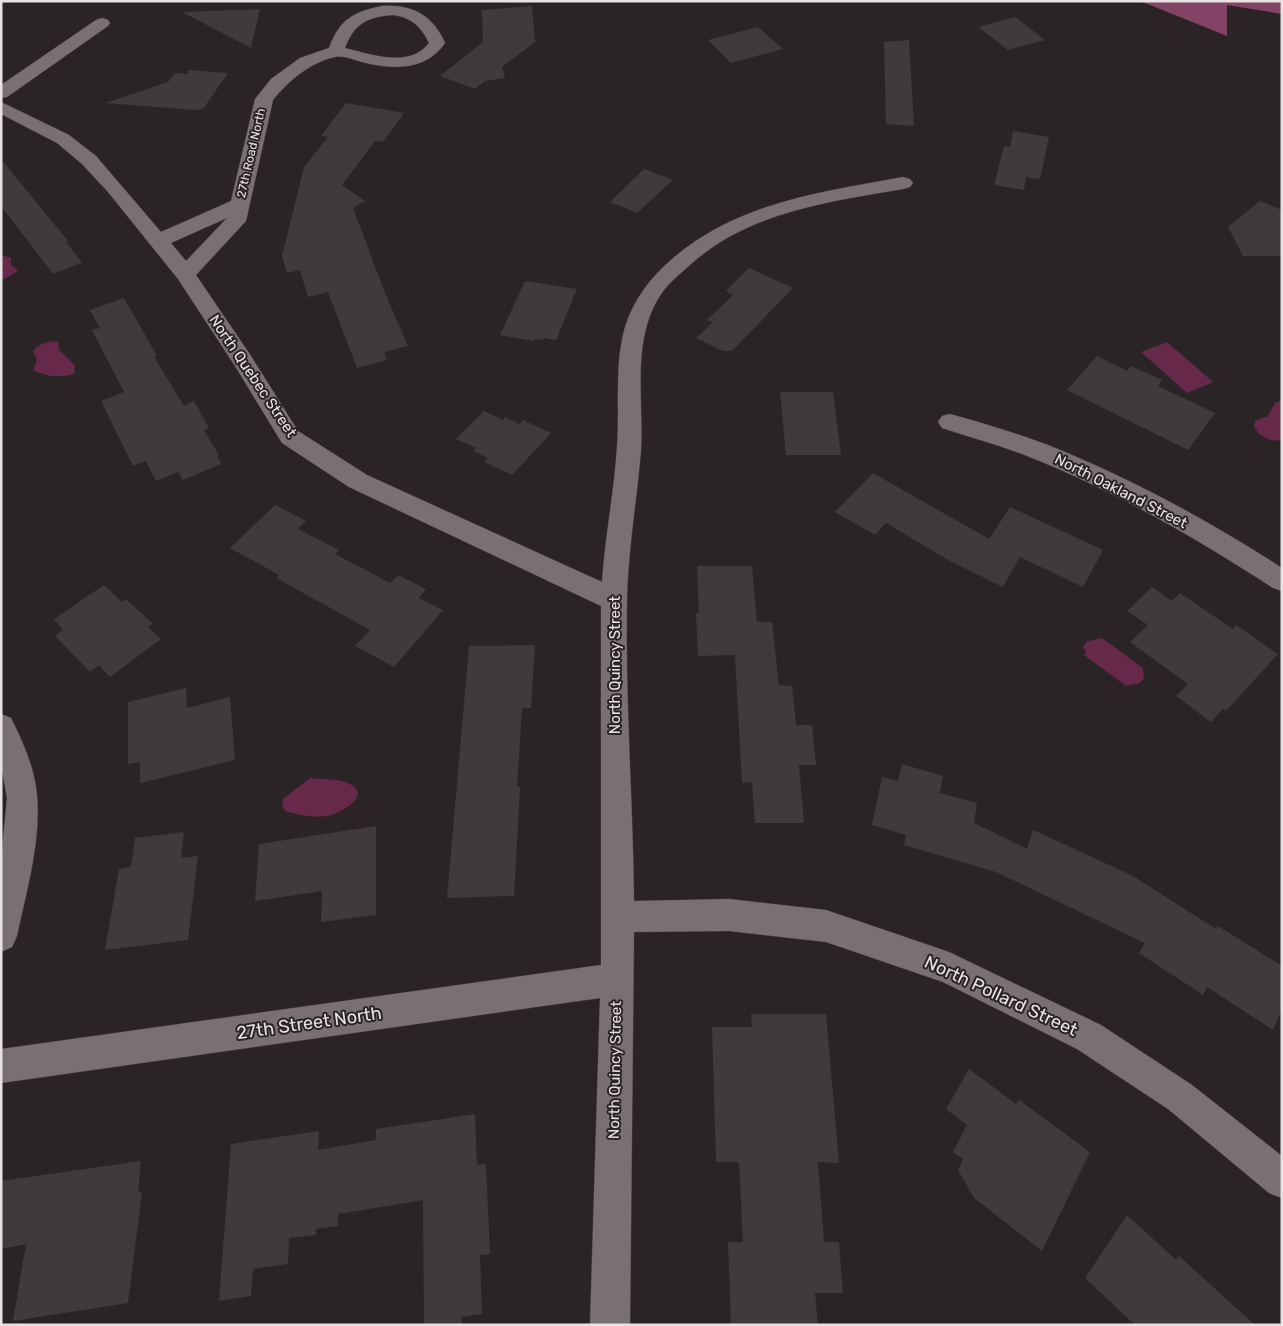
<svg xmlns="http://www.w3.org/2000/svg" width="1283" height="1326" viewBox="0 0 1283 1326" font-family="Rubik,sans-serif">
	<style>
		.forest { fill: #834365 }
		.water { fill: #66294a }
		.building { fill: #413a3d }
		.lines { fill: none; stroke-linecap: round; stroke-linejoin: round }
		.minor-casing { stroke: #464043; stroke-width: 1 }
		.minor { fill: #787073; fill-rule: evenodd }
		.labels { text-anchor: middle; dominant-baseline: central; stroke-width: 4; stroke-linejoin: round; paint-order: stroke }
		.far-street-label { font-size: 12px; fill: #e7e2e4; stroke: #2a2427 }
		.street-label { font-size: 15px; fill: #e7e2e4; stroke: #2a2427 }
		.near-street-label { font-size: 18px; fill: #e7e2e4; stroke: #2a2427 }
	</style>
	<rect width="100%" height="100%" fill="#2a2427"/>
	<path class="forest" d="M1140,1H1282V14L1227,5V36Z"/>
	<path class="water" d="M1,255L11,258V265L18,271L1,281Z
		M58,341L59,350L75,365L74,374C59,378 47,377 33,370L37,360L33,351C40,342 47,342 58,341Z
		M1167,342L1213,382L1187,393L1141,352Z
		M1282,400V440C1270,442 1261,438 1254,427L1255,421L1268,416L1275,403Z
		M1102,638L1143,668L1144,679L1139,683L1126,686L1084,655L1086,653L1083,646L1088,641Z
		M310,778C320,779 340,779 348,783C373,795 343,811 331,815C318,819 297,815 285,811L282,804L283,799Z"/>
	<path class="building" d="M532,6L535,42L502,67L505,78L485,81L475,89L440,76L483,42L482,10Z
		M260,9L251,48L182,12Z
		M1015,17L1045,40L1008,50L978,27Z
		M758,27L783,49L731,63L708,40Z
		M909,40L914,126L886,124L884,42Z
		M189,70L228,73L203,109L193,110L106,103L168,82L175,73L187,74Z
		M346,103L404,113L383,142L375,141L342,185L365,201L353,208L385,293L408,346L384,352L387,360L357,368L328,292L308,297L300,270L287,273L282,256L304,167L328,137L321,136Z
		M1013,131L1049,137L1040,179L1026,177L1024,190L994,185L1004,146L1010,147Z
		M1,159L68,241L66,242L82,263L53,274L1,206Z
		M644,169L673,180L637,213L610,202Z
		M1260,201L1282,210V256H1243L1228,227Z
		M749,268L793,288L732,351H723L696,338L713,322L707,320L733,295L726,291Z
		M525,281L577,289L556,340L544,338L543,340L534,339V341L500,335Z
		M124,298L157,356L154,357L184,406L194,401L209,428L204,430L219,455L217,456L221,464L183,480L178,472L156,481L146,461L133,466L101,401L124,392L92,330L100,328L90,310Z
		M1097,356L1127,371L1131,366L1162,380L1158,386L1215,413L1188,450L1067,390Z
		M780,392H833L841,455H786Z
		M484,411L503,420L505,417L520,424L523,420L551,433L512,475L484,462L488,458L473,451L476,448L456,439Z
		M873,473L989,539L1010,507L1103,550L1083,587L1020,557L1003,587L950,561L886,523L875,535L835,512Z
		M275,505L306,521L298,529L339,550L335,554L390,583L398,575L426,589L419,598L443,610L394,667L355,646L370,630L276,578L279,575L230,548Z
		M697,566H752L757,622H772L779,685L792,686L796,725H812L816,765H799L804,823H755L752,782L742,783L735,655L698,656L696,613H699Z
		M104,585L122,602L126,599L153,624L148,627L161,639L110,677L99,665L90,672L55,636L63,630L54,619Z
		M1152,587L1172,601L1180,593L1233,629L1236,625L1278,654L1226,711L1223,709L1211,722L1176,696L1188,684L1130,642L1148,625L1127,611Z
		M535,645L531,708H522L517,787H520L514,896L447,898L469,646Z
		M186,688L187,708L230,697L235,760L140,783V762L128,764V702Z
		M902,764L943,776L940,793L977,803L974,823L1027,849L1033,830L1133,876L1216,929L1218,926L1282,966V1009L1273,1030L1207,987L1203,995L1139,953L1145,943L996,872L904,845L906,835L872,825L882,777L898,781Z
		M376,826V915L321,922L322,891L255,901L259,844Z
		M184,832L181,858L198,856L188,940L105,950L119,869L131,867L135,838Z
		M751,1014H826L839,1163L818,1162L824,1242H839L843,1293H815L818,1325H731L728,1242H743L739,1162H716L712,1027H752Z
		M969,1069L1016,1104L1019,1100L1090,1152L1042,1251L974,1198L958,1170L963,1159L953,1152L967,1125L946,1109Z
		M475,1114L477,1165L486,1164L490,1254L480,1255L482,1314L461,1317L462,1325H424L423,1200L338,1214V1226L316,1229V1235L289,1238L288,1264L253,1269L251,1296L219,1301L231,1144L319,1131L318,1150L376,1140V1129Z
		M141,1161L138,1192H142L128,1303L13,1321L26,1244L1,1249V1181Z
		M1127,1215L1176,1260L1179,1256L1255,1325H1135L1085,1278Z"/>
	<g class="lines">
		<defs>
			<path id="minor" d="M382,6C412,4 433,15 445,43C426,71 392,70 362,62C354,60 343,55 335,57C311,62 288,81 273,100L246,221L196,275L251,356L298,431L367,475L602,582C605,537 614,493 617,447C620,408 614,365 625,327C634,299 650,278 672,259C736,203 821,192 903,177L910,179L913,183L910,187L903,189C828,202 748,212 690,265C681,273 671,281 664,290C630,335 644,398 641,450C637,500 628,549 627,600C625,700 633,801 634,901L729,899L826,910L949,952L1101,1025L1192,1085L1282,1156V1198L1269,1193L1168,1109L1077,1049L943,982L826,942L729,931L634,932L630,1325H590L600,998L1,1083V1049L601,965V606L349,487L282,443L235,366L178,279L108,192L82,164L57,143L1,114V102L69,135L96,156L161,232L231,201L255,99L271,79L300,58L329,48C340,19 353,12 382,6ZM392,15C411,17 421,26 429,43C410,69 370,54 345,48C354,24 367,17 392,15ZM227,218L186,261L171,243Z
				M102,18L108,20L110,23L108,26L7,97L1,98V85L96,20Z
				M950,414C983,423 1016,433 1048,445C1130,478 1208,520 1282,568V591L1273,588C1196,538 1117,492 1032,458C1003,446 972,438 942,428L938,422L942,416Z
				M1,714L11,718C22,740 32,762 36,787C43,836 27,888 17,936L12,947L1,952V860L7,798L1,764Z"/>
		</defs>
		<use href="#minor" class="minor-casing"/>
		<use href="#minor" class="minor"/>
	</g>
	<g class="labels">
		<g class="far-street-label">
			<text transform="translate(251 153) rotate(-77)">27th Road North</text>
		</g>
		<g class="street-label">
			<text transform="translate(253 376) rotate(56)">North Quebec Street</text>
			<text transform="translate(1121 491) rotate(27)">North Oakland Street</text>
			<text transform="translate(615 665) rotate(-90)">North Quincy Street</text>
			<text transform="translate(615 1070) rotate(-89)">North Quincy Street</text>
		</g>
		<g class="near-street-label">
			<text transform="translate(1001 996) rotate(25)">North Pollard Street</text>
			<text transform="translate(309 1023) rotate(-8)">27th Street North</text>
		</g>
	</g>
	<rect width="1283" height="1326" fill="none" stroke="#e7e2e4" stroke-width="5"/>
</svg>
